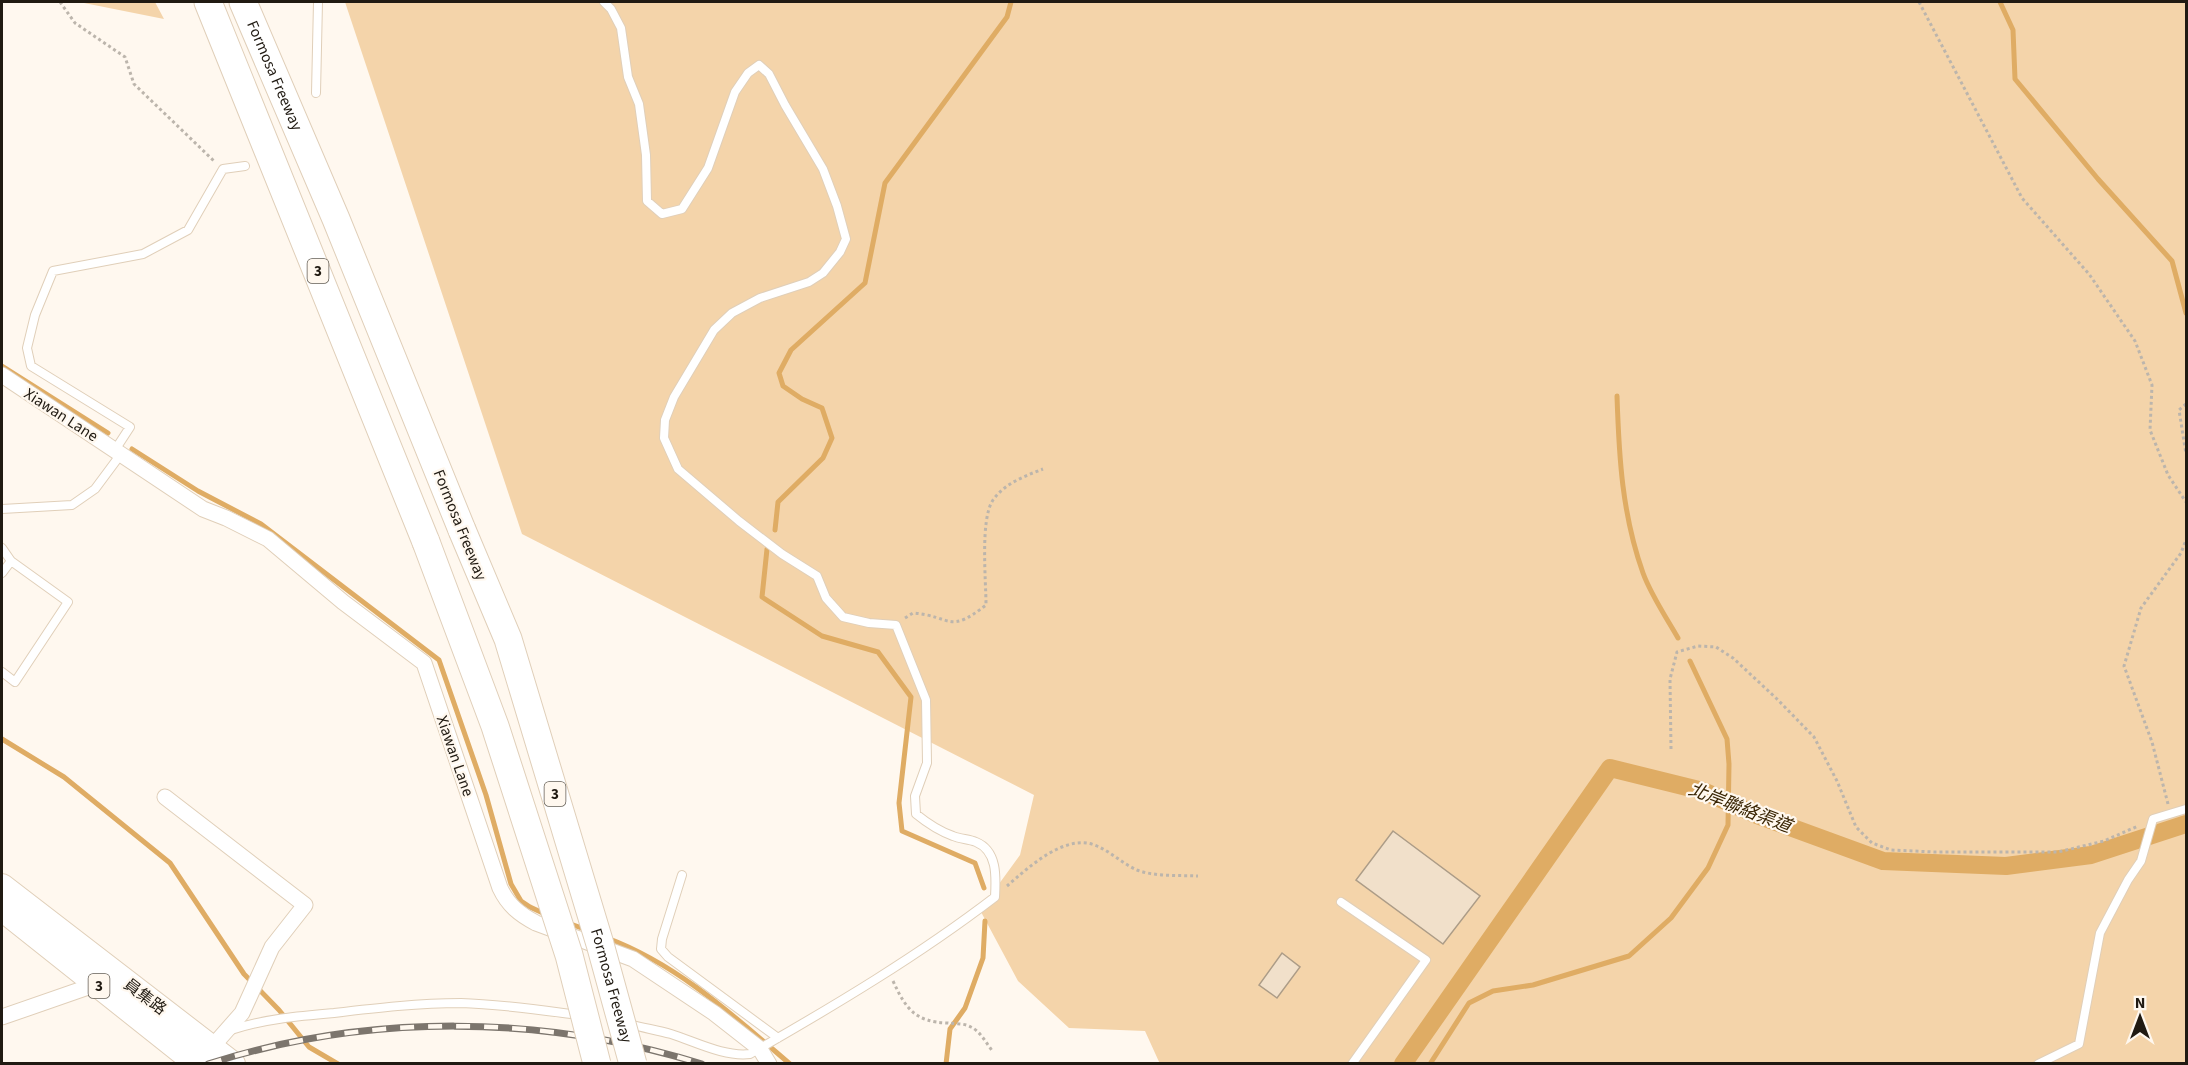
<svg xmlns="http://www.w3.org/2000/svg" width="2188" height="1065" viewBox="0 0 2188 1065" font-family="'Source Sans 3','Noto Sans TC',sans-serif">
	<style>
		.green { fill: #f4d4aa }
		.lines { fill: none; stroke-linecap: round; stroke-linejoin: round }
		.stream { stroke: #dfac64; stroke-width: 5 }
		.canal { stroke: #dfac64; stroke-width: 18 }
		.building { fill: #f1e0ca; stroke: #ac9c87; stroke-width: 1.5 }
		.lane-casing { stroke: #e0cfb9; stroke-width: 10 }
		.street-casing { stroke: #e0cfb9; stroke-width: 17 }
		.primary-casing { stroke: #e0cfb9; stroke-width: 26 }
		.highway-casing { stroke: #e0cfb9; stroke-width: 29 }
		.path { stroke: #bcb5ac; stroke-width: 3; stroke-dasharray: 3 3; stroke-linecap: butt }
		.lane { stroke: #fff; stroke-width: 8 }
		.street { stroke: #fff; stroke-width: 15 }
		.primary { stroke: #fff; stroke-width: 24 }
		.highway { stroke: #fff; stroke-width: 27 }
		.rail-casing { stroke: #7c756d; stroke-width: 7 }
		.rail { stroke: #fff8ef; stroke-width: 4.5; stroke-dasharray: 14; stroke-linecap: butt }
		.highway-bridge-casing { stroke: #e0cfb9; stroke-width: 29; stroke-linecap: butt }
		.highway-bridge { stroke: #fff; stroke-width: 27 }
		.labels { text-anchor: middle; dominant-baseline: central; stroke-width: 4.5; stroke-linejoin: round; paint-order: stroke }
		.shield { fill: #fff8ef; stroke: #635d54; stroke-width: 1.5 }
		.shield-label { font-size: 15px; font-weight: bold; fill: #201a12 }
		.street-label { font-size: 16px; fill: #201a12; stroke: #fff8ef }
		.water-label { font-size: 18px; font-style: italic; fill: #3a2504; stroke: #fff8ef }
	</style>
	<rect width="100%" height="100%" fill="#fff8ef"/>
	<path class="green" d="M79,2H155L164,19Z
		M345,2H2186V1063L1160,1064L1145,1031L1069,1028L1018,981L980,910L1020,855L1034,795L522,534Z"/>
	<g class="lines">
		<path class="stream" d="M2000,2L2013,30L2015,79L2098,179L2172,261L2186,313
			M2,366L108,433
			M1617,396C1619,457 1622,514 1643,573C1651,595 1666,617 1678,638
			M132,449L198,491L261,524L439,660L486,795L511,884L521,901L530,907L545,914
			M775,530L778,502L823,458L832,438L822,408L802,399L783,386L779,373L791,350L865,283L885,183L1007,17L1011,2
			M767,549L762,597L822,636L878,652L911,697L899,803L902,831L975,863L984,888
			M2,739L64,777L170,863L244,974L279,1010L309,1047L338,1064
			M568,923L587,930
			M607,938C677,964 734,1016 790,1064
			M946,1064L950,1029L965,1008L983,958L985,921
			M1430,1064L1469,1003L1493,991L1533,985L1629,956L1671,918L1708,868L1728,825L1729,764L1727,739L1690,661"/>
		<path class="canal" d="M1403,1064L1610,768L1703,791L1757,815L1883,861L2006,866L2091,855L2186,824"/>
	</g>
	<path class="building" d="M1393,831L1480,896L1443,944L1356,880Z
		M1282,953L1300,967L1277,998L1259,985Z"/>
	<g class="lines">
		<defs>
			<path id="lane" d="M604,2L611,9L621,28L628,77L639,104L646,155L647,201L662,214L682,209L708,168L735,92L748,73L759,65L769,74L785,105L823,169L837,206L846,239L840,252L823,273L809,282L760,298L732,313L714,330L674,397L665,420L664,438L678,469L739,521L782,554L817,576L826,598L843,617L869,623L896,625L926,700L927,763L915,796L916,814C927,823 939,831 953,836C960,839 969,839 976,842C998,851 996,878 995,897C918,956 834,1006 750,1054C724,1057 696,1042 671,1034C657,1030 643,1028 629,1024
				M316,93L318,2
				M115,450L130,427L31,366L27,348L35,315L53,271L143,254L188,230L223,169L245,166
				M2,509L72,505L95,489L121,454
				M2,548L11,561L68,602L15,682L2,672
				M2,573L11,561
				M682,875L662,939L661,949L668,957L778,1038
				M1341,902L1426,960L1352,1064
				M231,1030C264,1019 299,1016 334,1013C376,1008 419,1003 461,1003C500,1004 540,1010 579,1015
				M2038,1064L2079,1044L2100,933L2128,880L2141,861L2153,819L2186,809"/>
			<path id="street" d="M2,375L203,509L226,518L268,539L343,602L424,663L500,888C508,905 519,914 536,923L633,959L714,1013L760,1049L769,1064
				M165,797L305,905L272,947L242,1013L212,1047
				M2,1017L97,984L99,981"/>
			<path id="primary" d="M2,886L233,1064
				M2,909L197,1064"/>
			<g id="highway">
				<path d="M208,2L426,542"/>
				<path id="s1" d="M243,2L336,219L462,530"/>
			</g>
		</defs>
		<use href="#lane" class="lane-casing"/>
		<use href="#street" class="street-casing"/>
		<use href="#primary" class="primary-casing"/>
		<use href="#highway" class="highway-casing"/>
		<path class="path" d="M60,2L75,23L125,57L134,84L215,162
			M1919,2L2022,198L2089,274L2135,341L2152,385L2150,430L2168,475L2186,502
			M2186,404L2179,410L2186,454
			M905,618L913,613C952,616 948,635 986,605C986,580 980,519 993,500C1005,483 1025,476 1043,469
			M1671,749L1670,679L1677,652L1698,646L1716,647L1733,658L1777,699L1814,737L1837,781L1856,827L1872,843L1891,850L1935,852H2058L2104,841L2138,826
			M2168,804L2152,742L2124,666L2141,608L2181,553L2186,540
			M1007,886C1029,867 1066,832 1097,846C1111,852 1123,864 1137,870C1156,877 1178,875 1198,876
			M893,981C906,1009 915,1022 948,1023C955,1024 964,1023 971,1027C980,1031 987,1044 993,1052"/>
		<use href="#lane" class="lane"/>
		<use href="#street" class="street"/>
		<use href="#primary" class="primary"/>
		<use href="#highway" class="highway"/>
		<defs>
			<path id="rail" d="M208,1064C367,1013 542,1014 702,1064"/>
		</defs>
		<use href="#rail" class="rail-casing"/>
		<use href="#rail" class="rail"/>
		<defs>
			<g id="highway-bridge">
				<path id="s2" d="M462,530L508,639L600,944L633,1064"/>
				<path d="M426,542L495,726L569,955L597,1064"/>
			</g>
		</defs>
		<use href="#highway-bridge" class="highway-bridge-casing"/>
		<use href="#highway-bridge" class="highway-bridge"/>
	</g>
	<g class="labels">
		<g class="shield">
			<rect x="307.5" y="259" width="21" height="24" rx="4.5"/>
			<rect x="544.5" y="782" width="21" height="24" rx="4.5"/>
			<rect x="88.5" y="974" width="21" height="24" rx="4.5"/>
		</g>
		<g class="shield-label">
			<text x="318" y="271">3</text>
			<text x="555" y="794">3</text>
			<text x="99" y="986">3</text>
		</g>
		<g class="street-label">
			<text stroke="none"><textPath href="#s1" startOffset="80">Formosa Freeway</textPath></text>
			<text transform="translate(61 415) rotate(33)">Xiawan Lane</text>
			<text transform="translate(460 525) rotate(68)">Formosa Freeway</text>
			<text transform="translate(455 756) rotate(71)">Xiawan Lane</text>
			<text stroke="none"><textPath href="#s2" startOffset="480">Formosa Freeway</textPath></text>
			<text transform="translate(145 997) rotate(37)">員集路</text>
		</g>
		<g class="water-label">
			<text transform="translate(1740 808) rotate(21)">北岸聯絡渠道</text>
		</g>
	</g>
	<rect width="2188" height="1065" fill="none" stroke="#201a12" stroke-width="6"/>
	<g transform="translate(2140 1017)" stroke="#fff8ef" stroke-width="4.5" paint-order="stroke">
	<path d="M0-4.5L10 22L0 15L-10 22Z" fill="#201a12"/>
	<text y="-9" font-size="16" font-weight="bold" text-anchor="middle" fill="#201a12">N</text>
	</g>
</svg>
